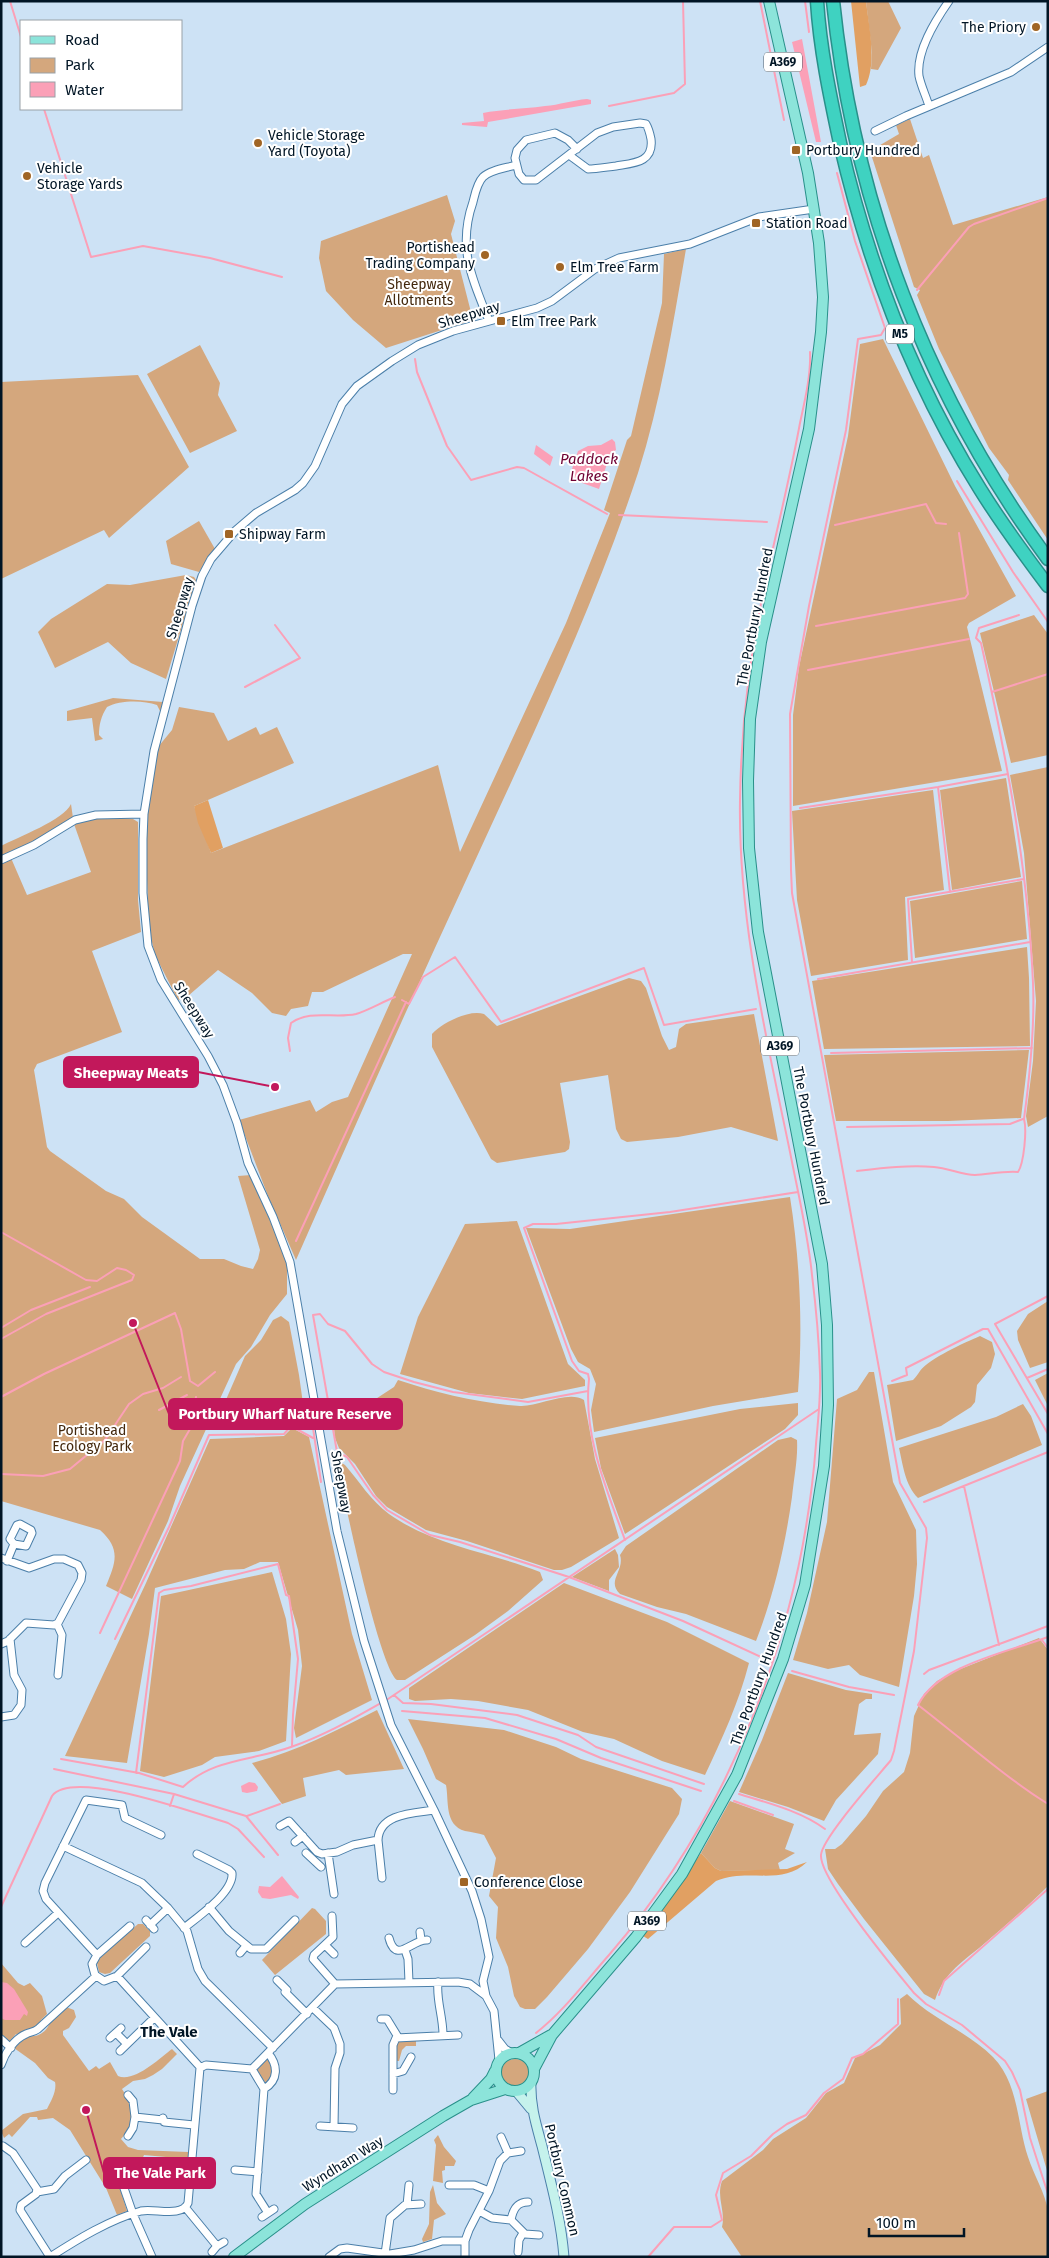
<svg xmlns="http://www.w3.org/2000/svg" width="1049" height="2258" viewBox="0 0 1049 2258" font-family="'Fira Sans',sans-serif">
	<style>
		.green { fill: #d4a77d }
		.forest { fill: #e1a062 }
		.water { fill: #fba0b7 }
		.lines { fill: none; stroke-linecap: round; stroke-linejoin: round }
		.stream { stroke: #fba0b7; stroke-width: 2 }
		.minor-casing { stroke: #4b7fa9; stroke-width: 9 }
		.secondary-casing { stroke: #4b7fa9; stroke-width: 11 }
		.primary-casing { stroke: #29908a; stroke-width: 12 }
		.motorway-casing { stroke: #29908a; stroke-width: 15 }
		.minor { stroke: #fff; stroke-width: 7 }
		.secondary { stroke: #c5f2ec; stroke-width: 9 }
		.primary { stroke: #8ce4da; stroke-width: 10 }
		.motorway { stroke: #3fd2c1; stroke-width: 12 }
		.poi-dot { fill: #a06525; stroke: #fff; stroke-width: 2 }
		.labels { text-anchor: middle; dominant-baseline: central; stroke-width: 4; stroke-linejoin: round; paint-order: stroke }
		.shield { fill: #fff; stroke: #4d5b66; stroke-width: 1 }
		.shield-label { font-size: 12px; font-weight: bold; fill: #011525 }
		.poi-label { font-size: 14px; fill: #011525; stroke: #fff; text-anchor: start }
		.park-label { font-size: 14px; fill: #43280d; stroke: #fff }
		.street-label { font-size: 14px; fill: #011525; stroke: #fff }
		.water-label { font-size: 15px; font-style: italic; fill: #700133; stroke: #fff }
		.neighbourhood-label { font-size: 15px; font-weight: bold; fill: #011525; stroke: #fff }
		.leader { fill: none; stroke: #c2185b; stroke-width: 2 }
		.callout-dot { fill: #c2185b; stroke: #fff; stroke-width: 2 }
		.callout { fill: #c2185b; stroke: #c2185b; stroke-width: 2 }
		.callout-label { font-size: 15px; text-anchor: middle; font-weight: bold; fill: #fff }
	</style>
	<rect width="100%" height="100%" fill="#cde2f5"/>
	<path class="green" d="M866,1H888L901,28L878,70L871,69L872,53Z
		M910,119L923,158L929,155L953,225L1048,197V540L1008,480L1009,475L989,448L939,349L917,295L920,290L914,287L870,151L899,134L896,125Z
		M447,195L455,221L451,234L473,320L386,348L353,320L326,291L319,258L321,241Z
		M686,249C673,324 661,401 638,473C592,612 529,743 468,876C409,1003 353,1131 296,1260L268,1196L239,1120L310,1100L316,1112L332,1102L348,1097L412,954H403L323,992H312L308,1006L291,1009L286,1016L272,1013L252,993L218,970L188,996L178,1000L155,955L149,929L147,879V819L158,747L172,730L179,707L214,713L228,741L256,727L260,735L277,727L294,763L194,806L211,853L438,765L460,852L566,623L610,513L604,510L627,440L631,436L662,303L664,254Z
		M883,339L955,486L1016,596L969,623L967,627L1002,771L793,806V715L799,667L848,436L860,344Z
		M200,345L220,383L218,395L237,431L190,453L147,374Z
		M138,375L189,467L109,538L104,530L1,579V382Z
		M199,521L215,549L199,572L171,564L166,541Z
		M186,575L194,577L196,580L166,679L131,663L108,642L55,668L38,632L51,619L107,584L130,585Z
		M1034,615L1048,634V755L1011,763L980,633Z
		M113,698L163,702L160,711L157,705C143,700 120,700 107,707C101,716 99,725 99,735L103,739L95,741L92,718L67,721V711Z
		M1048,767V1116L1028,1127L1026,1116L1033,1061L1036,1001L1024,853L1010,775Z
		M1006,778L1021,877L952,890L940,790Z
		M933,790L944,890L905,897L908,960L811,976L797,900L792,811Z
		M71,804L73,818L32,843L1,857V846C18,837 64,820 71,804Z
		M107,817L133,819L138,822V900L141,932L92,951L122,1032L37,1064L34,1070L47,1147L50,1151L106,1191L124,1199L142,1217L200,1259H224L241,1266L253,1269L258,1259L260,1250L238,1176L251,1175L285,1256L287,1266V1294L270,1315L251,1347L236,1364L180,1486L168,1521L132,1599L106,1586C116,1562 121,1549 100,1530L1,1501V863L11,858L27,895L91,872L74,824L91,818Z
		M1022,881L1027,939L915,958L910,901Z
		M1027,947L1029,978L1030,1046L824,1049L812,981Z
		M629,978L641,981L646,988L662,1036L669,1050L676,1047L679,1029L686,1024L754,1014L778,1141L731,1127L678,1137L627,1142L621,1139L616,1129L608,1075L560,1083L570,1142L569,1149L565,1152L497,1163L491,1159L432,1047V1034C442,1023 469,1009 484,1014L497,1026Z
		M1029,1050L1021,1118L948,1121H836L824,1055Z
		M790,1197C800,1261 803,1327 798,1392L713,1406L594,1432L591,1410L596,1384L590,1369L578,1362L571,1349L526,1228L570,1229Z
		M517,1221L568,1364L585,1380V1386L522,1399L469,1393L400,1374L418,1317L465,1224Z
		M1048,1301V1362L1030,1368L1018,1340L1017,1331L1028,1314Z
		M281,1316L289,1322L299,1375L306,1425L290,1420L261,1426L215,1425L245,1356L261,1340L273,1320Z
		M980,1336L992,1342L995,1354L991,1368L977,1385L975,1402L971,1407L941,1426L896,1441L887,1385L913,1380C916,1377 918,1374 920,1371C930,1358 964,1343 980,1336Z
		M869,1372H874L893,1482L916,1530L917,1564L914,1596L899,1687L860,1675L849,1665L828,1669L793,1660L807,1613L827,1522L837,1399L857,1390Z
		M1048,1373V1406L1035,1380Z
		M398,1380C437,1393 479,1403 520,1406C538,1407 568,1390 584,1400L595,1459L619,1538L571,1567L562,1570H554L467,1541L426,1530L387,1507L376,1496L355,1464L339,1448L335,1438L334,1428L360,1423L368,1404L394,1387Z
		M798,1403V1415L785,1429L625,1534L601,1468L595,1438L740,1409Z
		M1023,1404L1031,1416L1042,1445L918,1498C905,1485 903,1465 899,1448L996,1417Z
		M292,1428L309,1437L352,1634L372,1700L296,1738L294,1728L302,1666L298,1630L278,1562H260L244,1569L225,1570L155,1588L149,1634L127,1763L65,1756L146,1583L210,1439L284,1436Z
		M791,1437L797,1440C798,1459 794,1477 792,1497C785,1546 774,1595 756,1641L686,1614L657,1607L620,1594C606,1581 625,1571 620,1555L626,1546L778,1440Z
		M337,1460L345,1465C359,1481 371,1501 389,1514C434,1546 490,1552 540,1572L543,1580L508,1611L475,1635L405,1680H397C379,1667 342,1491 337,1460Z
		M615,1549L618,1555L619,1567L609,1580V1591L572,1577Z
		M272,1572L286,1619L291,1654L286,1741L259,1751L215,1757L202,1765L164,1777L140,1771L161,1596Z
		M564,1583L667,1622L749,1663C739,1702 722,1739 705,1775L662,1761L614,1739L583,1732L528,1710L478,1701L451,1699L415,1701L409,1699V1688Z
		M1039,1638L1048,1650V1886C1028,1906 1006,1925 985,1943C963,1962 945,1971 935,2000L924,1994L864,1919L838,1884L828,1869L825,1849H835L842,1844L866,1816L883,1791L904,1772L910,1753L914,1716L924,1694L937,1681L953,1672Z
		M788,1673L846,1690L872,1694V1699H866L859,1704L854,1735L881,1733L878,1754L836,1800L824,1821L788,1807L739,1792L762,1740Z
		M377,1710L404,1769L346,1775L339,1770L303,1778L306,1796L282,1804L252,1763C296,1752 337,1730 377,1710Z
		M408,1719L504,1730L556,1747L581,1759L672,1788L682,1799L679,1814L630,1892L588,1949L547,1997L535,2009H525L520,2007L514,1996L508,1967L496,1938L498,1907L489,1896L496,1858L484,1835C478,1833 471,1832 465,1831C444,1825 449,1800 446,1785L436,1779L423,1749Z
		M730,1801L794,1824L785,1849L795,1853L778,1863L780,1870L721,1871L715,1868L701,1853Z
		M312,1908L315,1909L326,1921V1934L275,1975L262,1960Z
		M138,1924H143L150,1931V1936L110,1973L105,1974L99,1972L97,1963L100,1958Z
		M1,1963L18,1983L24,1986L30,1983L42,1996L47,2014L41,2020V2023L19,2036L16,2034L9,2042L1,2035Z
		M907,1994C932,2019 968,2032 993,2057C1019,2084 1017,2124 1028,2157C1033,2173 1046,2195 1048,2211C1049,2226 1048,2242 1048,2257H742L722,2227C726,2211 716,2198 722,2181L763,2150L773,2139L806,2118L826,2093L844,2083L855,2058L880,2045L901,2024L900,1999Z
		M66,2007L74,2010L76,2017L69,2028L63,2031V2035L89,2071L96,2066L99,2069L110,2062L118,2076C134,2083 160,2058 172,2049L177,2054L162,2069L153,2075L145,2079L133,2081L122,2089C134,2107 137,2122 121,2139L128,2147L138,2150L188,2152V2159L144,2155L141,2162L123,2158L114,2169L127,2211L117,2215L106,2188L70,2130L53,2118L38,2120L37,2117H30L12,2137L9,2134L4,2138L1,2131L23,2114L47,2109C51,2101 57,2091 55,2082L48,2078L35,2063L14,2048L28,2036C38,2038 49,2031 50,2020Z
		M416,2038V2046H406L402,2050L399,2061H396L397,2041Z
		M267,2058C274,2067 273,2076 266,2084L257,2070Z
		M501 2073a14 14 0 1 1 28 0a14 14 0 1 1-28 0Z
		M1048,2091V2174L1026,2099Z
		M438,2135L444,2147L456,2161L454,2166H445V2170L442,2171L443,2183L433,2181L436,2145L434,2140Z
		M433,2185L437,2203L446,2214L434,2220L432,2239L423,2242L422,2239L429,2224L430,2192Z"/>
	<path class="forest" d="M851,1H866C869,28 877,61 866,85L860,87Z
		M208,800L223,848L211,853L198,823L194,806Z
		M701,1853L715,1868L721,1871L787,1869L807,1862C781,1887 748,1867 716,1881L648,1939L643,1936Z"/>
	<path class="water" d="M802,39L821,142H816L792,42Z
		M587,99L591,100V104L488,122L487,127L462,125V123L484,121L483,113C503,109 524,109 545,106C559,105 573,100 587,99Z
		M612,439L615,442L616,450L610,454L599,489L571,479L570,475L578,451L588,446L601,445Z
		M536,445L553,457L550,466L534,454Z
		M249,1782L255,1783L258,1787L257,1791L247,1793L242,1792L241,1786Z
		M282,1876L299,1897L298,1899L291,1895L270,1899L262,1898L258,1892L259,1886L270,1887Z
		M1,1982L7,1983L14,1989L28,2012L27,2016L24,2014L20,2020H5L1,2018Z"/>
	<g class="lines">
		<path class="stream" d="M10,1L21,37
			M760,1L784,120
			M805,1L809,32
			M609,106L674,93L685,84L683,1
			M44,109L91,257L143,246L210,258L282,277
			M837,173L855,241L885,328L881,335L858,339L846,430L809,606L790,714L791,870L792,893L800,937L900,1483L926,1528L927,1538L914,1651L894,1751L891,1760C878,1776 822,1838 821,1855C819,1879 896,1971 914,1993L926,2004L962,2025L1005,2061L1012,2072L1020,2090L1030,2138L1048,2194
			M917,290L969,227L974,224L1048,198
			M415,359L417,372L447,446L471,480L517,467L524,468L607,514
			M957,481L1013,572L1048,622
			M619,515L767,522
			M835,525L926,504L936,523L946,524
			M816,626L965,598L968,594L959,533
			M808,670L969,639
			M245,687L300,658L275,625
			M992,692L1048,674
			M938,787L950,892
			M800,808L938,787L1008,774
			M912,962L908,899L1024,879
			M818,979L1030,942
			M402,1000L409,1004L423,977L455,957L501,1022L644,968L664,1025L756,1009
			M290,1051L288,1038L291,1023C311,1009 334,1019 356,1014C369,1010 382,1002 395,997
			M831,1053L1032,1048
			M847,1127L1010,1124L1023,1119
			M857,1171C883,1168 908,1165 934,1167C948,1168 962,1175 975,1175C990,1174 1003,1171 1018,1172C1024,1163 1027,1130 1024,1119C1030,1074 1035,1028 1033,983C1028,868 1006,755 981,643L976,638L979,628L1019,615
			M1,1232L86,1280L97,1281L117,1268L126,1270L134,1275L132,1280L46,1314L1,1339
			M296,1241L406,1002
			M1048,1296L995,1324L1048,1414
			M1,1328L31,1310L90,1287
			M1027,1378L1048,1369
			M892,1381L907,1375L906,1368L983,1329H988L1048,1434
			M588,1391L528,1402L453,1392L414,1382L384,1372L372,1364L345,1331L328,1324L320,1314L313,1315L337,1452L347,1457L373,1495L387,1510L430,1535L460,1542L569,1577L683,1621L772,1662
			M1,1397L44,1374L175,1313L181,1329L190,1381L198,1386L215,1372
			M309,1401L321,1482
			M159,1410L187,1395
			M1,1474L43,1476L70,1469L105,1440L129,1404L143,1394L163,1388L181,1377
			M964,1486L999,1645
			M924,1502L1048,1452
			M625,1540C606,1488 583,1435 589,1379L588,1374L579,1371L572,1361L524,1228L533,1224H556L670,1212L798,1192
			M100,1633L180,1461L183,1441L190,1429L196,1397
			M1048,1637C1008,1652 938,1665 918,1705C961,1738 1002,1775 1048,1804
			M115,1639L169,1527L209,1435L284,1434L291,1426L313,1438
			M1042,1640L1048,1648
			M792,1671L849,1687L894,1695
			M924,1674L929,1670L1048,1626
			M394,1695L403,1703L431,1704L517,1715L578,1735L596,1747L704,1784
			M385,1701L819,1409
			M402,1711L485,1718L556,1739L601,1758L701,1791
			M61,1759L139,1773L183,1787C214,1758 252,1761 291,1747C323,1736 351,1720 381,1703
			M54,1769L174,1794L246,1816L278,1855
			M136,1773L159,1593L164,1590L191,1586L278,1564L286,1595L289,1596L298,1659L293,1715L292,1746
			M739,1794C768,1803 801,1811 825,1829
			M734,1801L773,1815
			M170,1806L174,1794
			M247,1816L280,1804
			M1,1907L52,1796C73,1768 197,1814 228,1823L238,1829L264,1857
			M939,1995L944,1981L1048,1889
			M536,2033C564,2011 585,1982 609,1955C731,1814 802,1629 816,1444C818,1420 821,1396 820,1373C819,1341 816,1307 812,1275C808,1234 798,1193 790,1152C766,1036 738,919 740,800C741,729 749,658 764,588C776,533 790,478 800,423C805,400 811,375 810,352
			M648,2257L674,2227H711L722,2220L716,2195L723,2173L751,2156L773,2134L787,2124L806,2115L824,2093L843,2079L852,2058L863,2054L898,2024V1999"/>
		<defs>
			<path id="minor" d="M929,106C926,96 921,86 919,76C916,51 935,21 949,1
				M875,131L906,116L1011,72L1048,47
				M569,155L588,169C597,169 607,167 616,166C633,163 654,163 651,139C650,134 649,129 646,124L640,123L613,127L597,133L536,180H524L519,174L515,158L517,150L526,140L555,133L568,140L577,149
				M489,321C472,278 457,248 473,202C475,194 477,183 483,177C490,170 506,168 516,165
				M1,860L34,845L75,820L96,815L144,814
				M1,1558L29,1568L54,1559H64L78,1565L82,1573L81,1580L58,1623L54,1625L26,1623L8,1641L1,1644
				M7,1561L14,1544L26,1546L32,1533L31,1530L20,1524L17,1525L10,1539L14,1544
				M57,1624L62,1635L58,1675
				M1,1717L14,1715L21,1705L22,1690L14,1675L10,1639
				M280,1826L289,1821L317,1852L322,1854L337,1852L353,1845L378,1840C379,1813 415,1813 434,1810
				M161,1835L125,1818L122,1805L86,1800L45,1883L43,1891L46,1899L97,1955L92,1964L95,1975L104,1981L117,1976L200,2067
				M378,1840L382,1878
				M295,1842L303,1836
				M63,1846L142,1883L168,1908L187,1931L198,1969L205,1981L273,2048
				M306,1853L321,1867
				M328,1853L334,1894
				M209,1907L229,1931L251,1949H266L295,1920
				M332,1916L333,1937L314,1955L313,1959L335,1984
				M146,1920L154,1929
				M150,1925L168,1908
				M184,1928C198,1917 234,1892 232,1873L229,1870L197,1854
				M420,1932L421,1940
				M389,1938C396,1965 412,1939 427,1940
				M25,1943L58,1913
				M325,1945L334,1954
				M405,1950L408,1959L409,1982
				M240,1953L246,1946
				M97,1955L130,1926
				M117,1976L146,1947
				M277,1980L287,1990L285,1992L307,2014
				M438,1982C436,2000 443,2016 443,2035
				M313,2008L334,2028L340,2044V2053L335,2068L334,2127
				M381,2019H387L398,2037
				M116,2033L127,2044
				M110,2038L121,2028
				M1,2039L11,2048
				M498,2040L505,2049L512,2053
				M120,2051L154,2018
				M499,2060L494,2011L486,1996L483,1981L489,1957L481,1919L472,1891L434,1810L391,1725L364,1641L337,1531L290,1262L273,1217L248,1163L237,1123L223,1085L208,1056L161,980L148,946L143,893V839L144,814L154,751L192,606L202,576L211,559L235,531L256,513L295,490L303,483L315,466L342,404L357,386L392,361L418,345L453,331L537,308L552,301L595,269L619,258L690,244L759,217L814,209
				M1,2065C5,2053 14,2039 26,2034C30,2032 34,2032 38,2029L96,1976
				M252,2069L264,2089L256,2194L268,2213
				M393,2074L403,2071L411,2057
				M264,2089C279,2080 278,2065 268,2053
				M393,2090V2045L396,2038L458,2035
				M128,2095L133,2101L135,2117L163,2120
				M163,2118L164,2122L194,2125
				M320,2126L353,2128
				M128,2136L133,2128L135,2117
				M501,2137L508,2153
				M3,2146L13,2153L37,2189L36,2194L21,2205L20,2210L50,2257
				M235,2170L258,2172
				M118,2171L133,2214L152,2257
				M449,2185H474L489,2191
				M37,2192L54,2189L65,2176L86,2160
				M528,2202C517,2202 513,2209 511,2220L525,2234L539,2235
				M407,2205L409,2185
				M185,2207L217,2246
				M479,2211L492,2218L511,2220
				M262,2217L274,2209
				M212,2252L217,2246L224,2242
				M518,2252L519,2240L523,2233
				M385,2254L390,2218L405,2205L421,2204
				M50,2257C78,2239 109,2220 141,2211C154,2208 182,2218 188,2203L200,2068L206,2065L252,2069L335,1984L458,1982L470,1984L486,1996
				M329,2257L340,2249L347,2248L390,2254L414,2250L442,2241H465
				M465,2257V2241L469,2230L489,2191L500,2161L508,2153L521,2151"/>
			<path id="secondary" d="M531,2082C530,2105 536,2124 542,2146C551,2183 561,2219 564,2257
				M516,2091L531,2109"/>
			<path id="primary" d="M496 2072a19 19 0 1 1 38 0a19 19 0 1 1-38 0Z
				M519,2053L551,2035
				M534,2069L552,2035L636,1937L682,1874L737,1775L783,1659L805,1585L824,1466L828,1405L827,1325L822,1264L758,932L749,848L748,781L750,719L761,642L809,429L821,332L823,297L819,243L808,173L769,1
				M473,2098L491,2079L495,2071
				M234,2257L305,2204L443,2116L471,2100L505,2089"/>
			<path id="motorway" d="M817,1C820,49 830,96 840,143C868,264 914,384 980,489C1001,523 1024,554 1048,586
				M833,1C854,204 927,395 1048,559"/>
		</defs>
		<use href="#minor" class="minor-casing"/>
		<use href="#secondary" class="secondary-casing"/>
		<use href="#primary" class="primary-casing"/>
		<use href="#motorway" class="motorway-casing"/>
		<use href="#minor" class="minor"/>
		<use href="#secondary" class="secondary"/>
		<use href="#primary" class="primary"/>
		<use href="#motorway" class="motorway"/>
	</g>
	<g class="poi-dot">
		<circle cx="1036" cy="27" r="5"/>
		<circle cx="258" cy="143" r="5"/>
		<rect x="791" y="145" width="10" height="10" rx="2.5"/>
		<circle cx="27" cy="176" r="5"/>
		<rect x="751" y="218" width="10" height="10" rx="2.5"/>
		<circle cx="485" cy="255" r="5"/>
		<circle cx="560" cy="267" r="5"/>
		<rect x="496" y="316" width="10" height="10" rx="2.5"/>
		<rect x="224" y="529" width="10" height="10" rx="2.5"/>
		<rect x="459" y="1877" width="10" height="10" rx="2.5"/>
	</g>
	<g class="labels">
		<g class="shield">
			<rect x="764" y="52.5" width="38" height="19" rx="4"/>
			<rect x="886" y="324.5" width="28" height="19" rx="4"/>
			<rect x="761" y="1036.5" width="38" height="19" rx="4"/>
			<rect x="628" y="1911.5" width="38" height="19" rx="4"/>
		</g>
		<g class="shield-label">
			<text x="783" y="62">A369</text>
			<text x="900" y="334">M5</text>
			<text x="780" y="1046">A369</text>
			<text x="647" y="1921">A369</text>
		</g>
		<g class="poi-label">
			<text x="1026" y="27" text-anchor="end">The Priory</text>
			<text x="268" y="135">Vehicle Storage<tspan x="268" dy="16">Yard (Toyota)</tspan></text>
			<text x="806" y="150">Portbury Hundred</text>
			<text x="37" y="168">Vehicle<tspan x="37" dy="16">Storage Yards</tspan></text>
			<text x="766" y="223">Station Road</text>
			<text x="475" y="247" text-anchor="end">Portishead<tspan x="475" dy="16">Trading Company</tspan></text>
			<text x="570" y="267">Elm Tree Farm</text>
			<text x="511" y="321">Elm Tree Park</text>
			<text x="239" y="534">Shipway Farm</text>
			<text x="474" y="1882">Conference Close</text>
		</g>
		<g class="park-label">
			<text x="419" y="284">Sheepway<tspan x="419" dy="16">Allotments</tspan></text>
			<text x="92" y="1430">Portishead<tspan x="92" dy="16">Ecology Park</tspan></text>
		</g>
		<g class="street-label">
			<text transform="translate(469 315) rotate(-17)">Sheepway</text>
			<text transform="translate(180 608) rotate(-73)">Sheepway</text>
			<text transform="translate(755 617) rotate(-79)">The Portbury Hundred</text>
			<text transform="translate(194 1010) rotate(58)">Sheepway</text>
			<text transform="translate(811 1136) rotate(79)">The Portbury Hundred</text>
			<text transform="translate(341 1482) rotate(80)">Sheepway</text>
			<text transform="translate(759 1679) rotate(-70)">The Portbury Hundred</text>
			<text transform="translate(343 2164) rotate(-32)">Wyndham Way</text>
			<text transform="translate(562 2180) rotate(77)">Portbury Common</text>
		</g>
		<g class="water-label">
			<text x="589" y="459">Paddock<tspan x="589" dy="17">Lakes</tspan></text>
		</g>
		<g class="neighbourhood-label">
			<text x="169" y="2032">The Vale</text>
		</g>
	</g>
	<path class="leader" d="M275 1087L198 1072M133 1323L169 1414M86 2110L104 2173"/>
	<g class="callout-dot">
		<circle cx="275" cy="1087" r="5"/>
		<circle cx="133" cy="1323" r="5"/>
		<circle cx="86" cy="2110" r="5"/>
	</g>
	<g class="callout">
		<rect x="64" y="1057" width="134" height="30" rx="5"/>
		<rect x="169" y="1399" width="233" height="30" rx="5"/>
		<rect x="104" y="2158" width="111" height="30" rx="5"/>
	</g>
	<g class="callout-label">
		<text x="131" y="1078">Sheepway Meats</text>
		<text x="285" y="1419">Portbury Wharf Nature Reserve</text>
		<text x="160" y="2178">The Vale Park</text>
	</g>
	<rect width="1049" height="2258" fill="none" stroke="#011525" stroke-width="5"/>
	<rect x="20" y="20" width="162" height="90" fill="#ffffff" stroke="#99a1a8"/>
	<rect x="30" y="36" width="25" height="8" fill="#8ce4da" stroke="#99a1a8"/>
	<text x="65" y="45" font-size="15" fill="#011525">Road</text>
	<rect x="30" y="58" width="25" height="15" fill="#d4a77d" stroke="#99a1a8"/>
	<text x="65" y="70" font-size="15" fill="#011525">Park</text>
	<rect x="30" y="82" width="25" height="15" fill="#fba0b7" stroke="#99a1a8"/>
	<text x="65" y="95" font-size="15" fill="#011525">Water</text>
	<path d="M869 2228v8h95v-8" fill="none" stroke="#011525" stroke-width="2.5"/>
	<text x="876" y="2228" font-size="15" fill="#011525" stroke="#ffffff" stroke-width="4" paint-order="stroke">100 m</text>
</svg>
